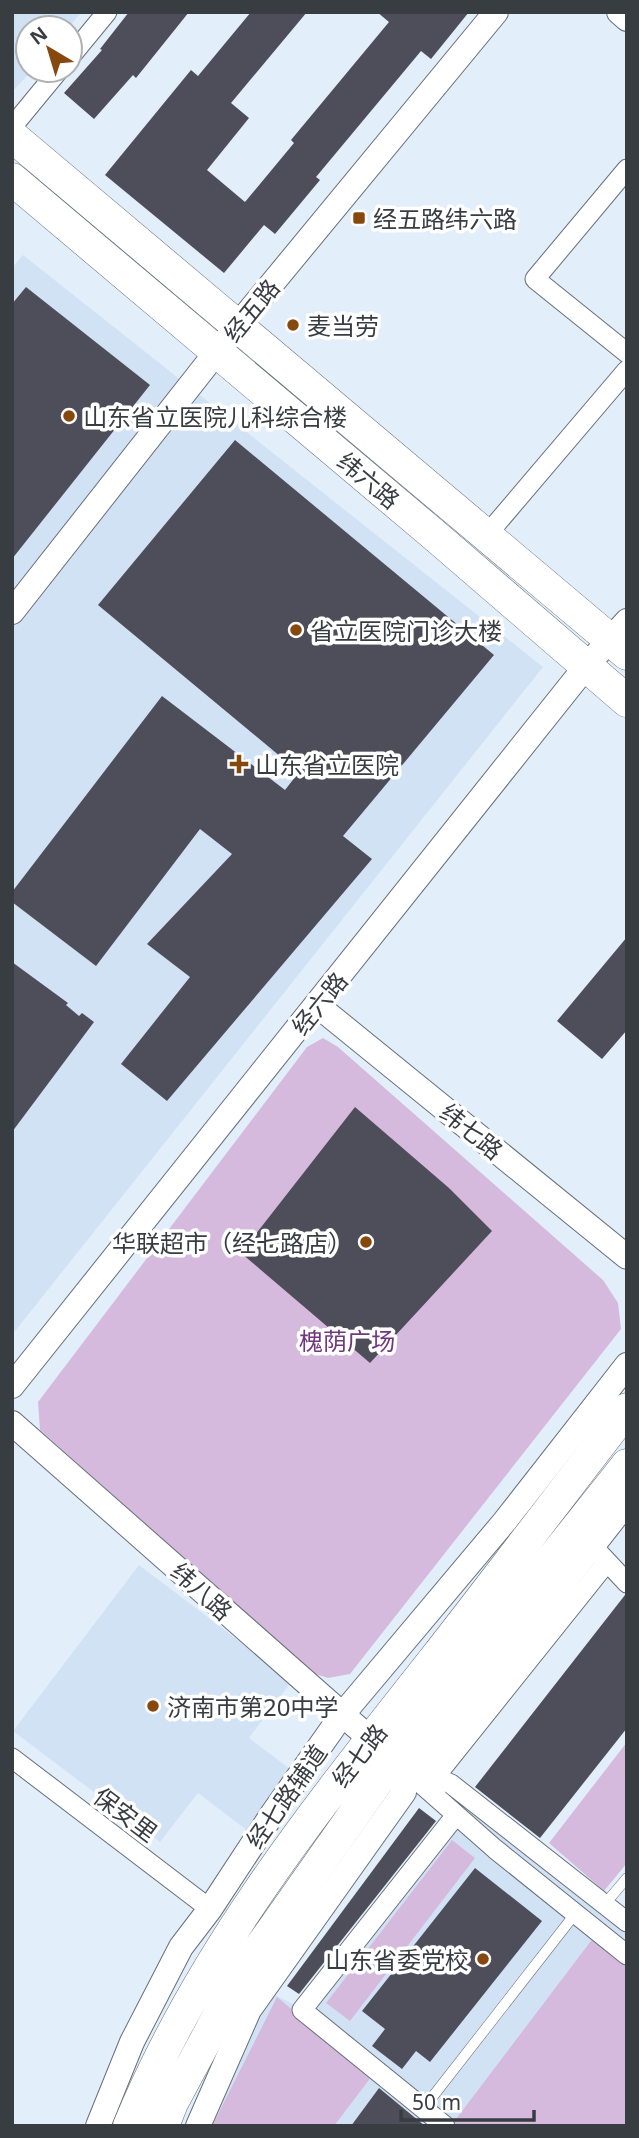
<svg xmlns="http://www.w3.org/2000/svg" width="639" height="2138" viewBox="0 0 639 2138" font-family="'Noto Sans','Noto Sans SC',sans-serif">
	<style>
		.built { fill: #d2e2f5 }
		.green { fill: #d6bade }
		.building { fill: #4e4e5b }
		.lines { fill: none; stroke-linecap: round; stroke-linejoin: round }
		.service-casing { stroke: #666f7b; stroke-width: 11 }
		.minor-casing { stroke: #666f7b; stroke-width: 21 }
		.tertiary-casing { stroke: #666f7b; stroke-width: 26 }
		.primary-casing { stroke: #666f7b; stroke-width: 33 }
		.service { stroke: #fff; stroke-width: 10 }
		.minor { stroke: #fff; stroke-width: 19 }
		.tertiary { stroke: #fff; stroke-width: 24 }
		.primary { stroke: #fff; stroke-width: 32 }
		.poi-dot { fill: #87480e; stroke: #fff; stroke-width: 2.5 }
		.labels { text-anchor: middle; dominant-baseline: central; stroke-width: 7; stroke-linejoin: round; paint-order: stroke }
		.poi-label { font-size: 24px; fill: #383d42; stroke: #fff; text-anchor: start }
		.street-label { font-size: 24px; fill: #383d42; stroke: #fff }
		.park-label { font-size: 24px; fill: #70387f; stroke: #fff }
	</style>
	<rect width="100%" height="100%" fill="#e3eefb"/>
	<path class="built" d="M12,12H82L68,28H28V70H32L14,90L12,88Z
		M23,255L543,667L12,1335V268Z
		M139,1565L292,1681L249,1738L298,1775L253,1835L198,1793L160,1842L13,1731Z
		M458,1801L627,1926V2126H205L268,1992L302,2008Z"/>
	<path class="green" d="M323,1038L338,1047L603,1280L618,1303L621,1329L350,1674L328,1678L312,1673L40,1430L38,1402L307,1047Z
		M627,1742V1863L604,1891L549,1843Z
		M452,1840L475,1858L350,2021L326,2003Z
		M603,1925L627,1943V2126H456L453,2123Z
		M277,1997L372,2076L334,2126H212Z"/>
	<path class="building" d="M129,12H189L136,78L133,75L94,119L64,93L102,50L100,49Z
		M251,12H307L231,103L249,118L207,170L245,202L294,143L291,140L389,22L377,12H469L431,59L421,51L316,177L320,180L275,234L264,225L224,273L105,175L191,70L198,76Z
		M26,287L150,385L12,559V304Z
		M235,440L494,655L343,836L372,859L167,1101L121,1064L190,977L147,944L232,854L200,829L96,966L12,902V892L162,696L285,790L299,772L98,605Z
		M627,937V1030L602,1059L557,1021Z
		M12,962L68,1003L66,1005L79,1016L82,1013L94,1022L12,1132Z
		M355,1107L449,1188L492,1231L370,1363L241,1253Z
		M625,1595H627V1728L540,1838L475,1787Z
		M419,1808L436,1821L299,1994L287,1986Z
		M475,1868L542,1921L430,2062L416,2051L402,2069L372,2046L385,2029L362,2011Z
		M379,2088L425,2126H351Z"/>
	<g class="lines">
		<defs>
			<path id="service" d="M604,1905L627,1878
				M423,2109L575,1914"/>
			<path id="minor" d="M70,57L107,12
				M12,127L59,70
				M627,169L535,279L627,353
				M485,537L627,370
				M599,1553L627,1583
				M12,1758L210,1909
				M393,1759L495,1849L627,1955
				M410,1766L451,1784L627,1922
				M435,1777L607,1562
				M445,2126L302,2010L456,1815"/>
			<path id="tertiary" d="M619,12L627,19
				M12,612L237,326L496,12
				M318,1006L627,1257
				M12,1386L587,665L627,621
				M12,1423L384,1751
				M98,2126L132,2042L181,1947L210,1909L273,1813L342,1715L505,1521L627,1365
				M198,2126L249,2010L404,1792L393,1759L422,1763L627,1502"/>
			<path id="primary" d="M12,136L627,654
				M12,179L433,534L627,701
				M129,2126C201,1951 317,1808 433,1661C498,1578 562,1493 627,1409
				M163,2126L172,2103L240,1976L393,1759L627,1465"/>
		</defs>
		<use href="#service" class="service-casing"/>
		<use href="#minor" class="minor-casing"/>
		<use href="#tertiary" class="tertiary-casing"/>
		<use href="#primary" class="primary-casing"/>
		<use href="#service" class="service"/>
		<use href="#minor" class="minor"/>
		<use href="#tertiary" class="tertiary"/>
		<use href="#primary" class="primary"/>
	</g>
	<g class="poi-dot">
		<rect x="352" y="211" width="14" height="14" rx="3.5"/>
		<circle cx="293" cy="325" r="7"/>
		<circle cx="69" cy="416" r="7"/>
		<circle cx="296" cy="630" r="7"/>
		<path d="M235.5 753.5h7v7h7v7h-7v7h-7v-7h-7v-7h7z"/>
		<circle cx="366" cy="1242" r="7"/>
		<circle cx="153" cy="1706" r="7"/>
		<circle cx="483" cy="1959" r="7"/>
	</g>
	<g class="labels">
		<g class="poi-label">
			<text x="373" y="218">经五路纬六路</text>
			<text x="307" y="325">麦当劳</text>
			<text x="83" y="416">山东省立医院儿科综合楼</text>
			<text x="310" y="630">省立医院门诊大楼</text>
			<text x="255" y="764">山东省立医院</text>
			<text x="352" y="1242" text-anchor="end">华联超市（经七路店）</text>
			<text x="167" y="1706">济南市第20中学</text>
			<text x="469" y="1959" text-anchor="end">山东省委党校</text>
		</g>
		<g class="street-label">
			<text transform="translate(251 310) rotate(-51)">经五路</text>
			<text transform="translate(369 480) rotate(40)">纬六路</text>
			<text transform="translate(319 1003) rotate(-51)">经六路</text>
			<text transform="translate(472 1131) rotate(39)">纬七路</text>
			<text transform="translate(202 1591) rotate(42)">纬八路</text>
			<text transform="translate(359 1755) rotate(-52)">经七路</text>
			<text transform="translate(286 1796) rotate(-55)">经七路辅道</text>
			<text transform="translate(126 1814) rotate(37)">保安里</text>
		</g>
		<g class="park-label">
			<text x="347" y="1340">槐荫广场</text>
		</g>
	</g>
	<rect width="639" height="2138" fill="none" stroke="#383d42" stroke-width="28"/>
	<g transform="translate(49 49) rotate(322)"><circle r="33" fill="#ffffff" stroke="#afb1b3" stroke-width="2"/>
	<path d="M0-5L12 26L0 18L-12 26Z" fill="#87480e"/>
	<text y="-10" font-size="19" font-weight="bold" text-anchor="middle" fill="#383d42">N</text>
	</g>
	<path d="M401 2110v10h133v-10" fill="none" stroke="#383d42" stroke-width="3.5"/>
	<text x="412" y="2110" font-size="21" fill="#383d42" stroke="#ffffff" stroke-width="5" paint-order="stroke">50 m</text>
</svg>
